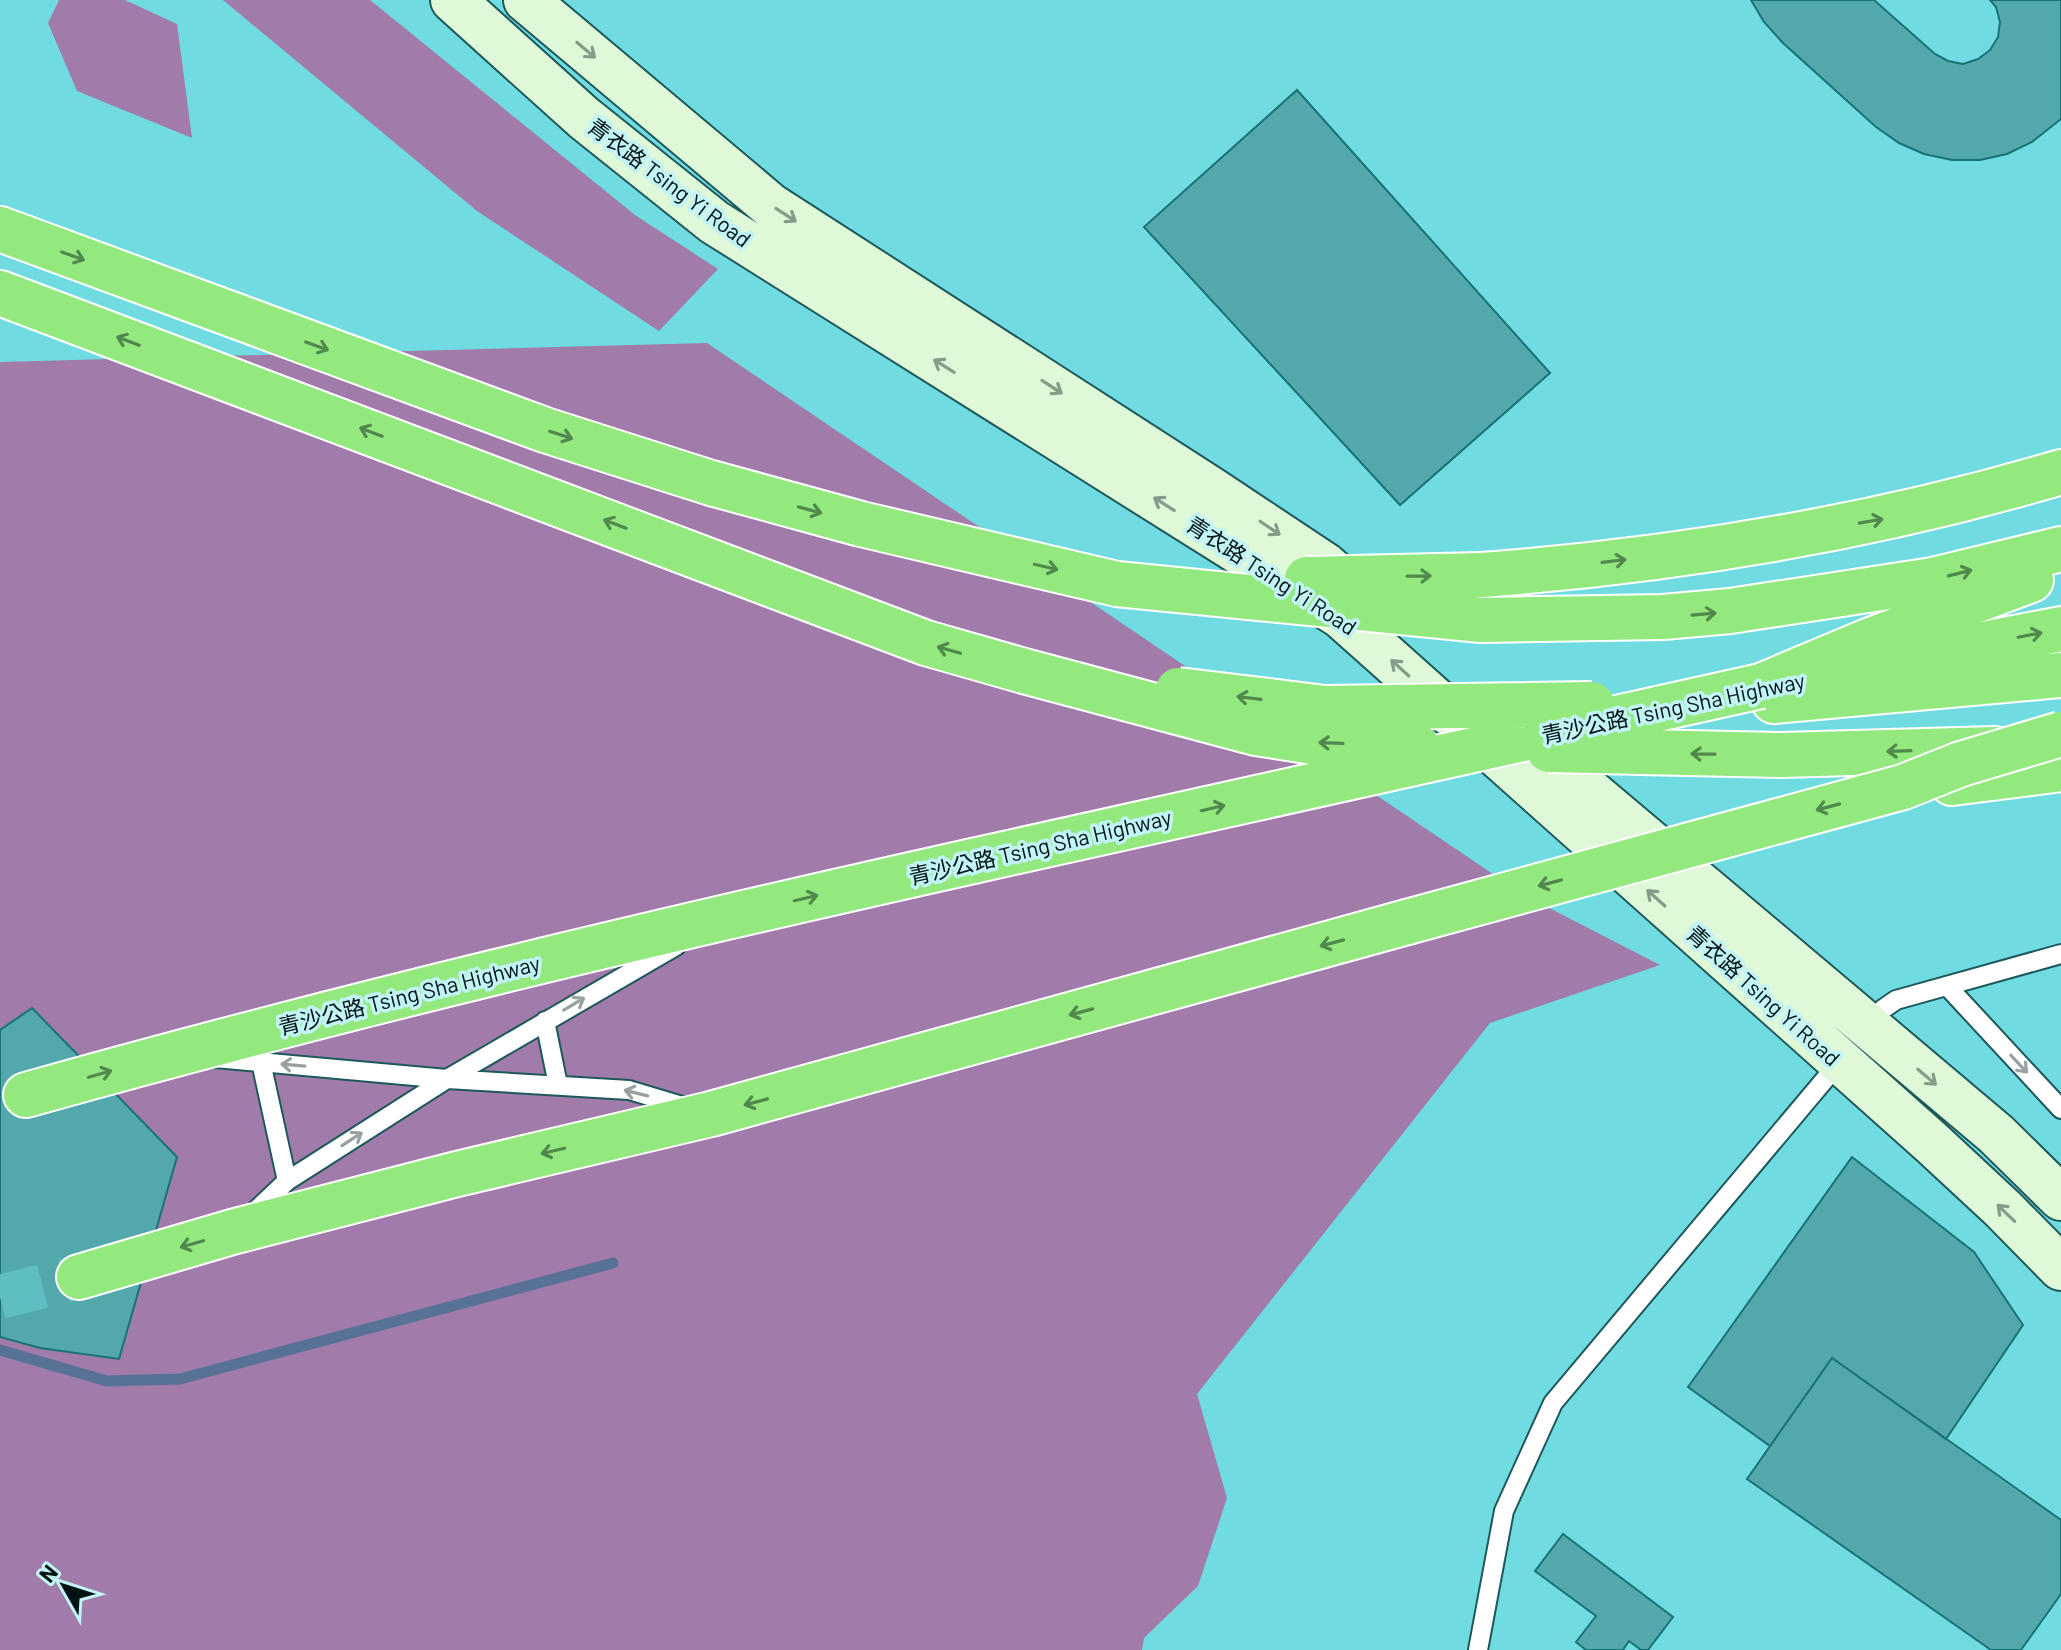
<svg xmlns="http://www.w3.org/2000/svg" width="2061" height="1650" viewBox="0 0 2061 1650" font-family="Barlow,'Noto Sans TC',sans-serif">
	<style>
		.forest { fill: #a17baa }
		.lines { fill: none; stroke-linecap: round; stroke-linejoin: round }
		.stream { stroke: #577296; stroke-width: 11 }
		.building { fill: #53a8ac; stroke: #187377; stroke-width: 2 }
		.highway-tunnel { stroke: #5fbec2; stroke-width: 44; stroke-dasharray: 44 22; stroke-linecap: butt }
		.lane-casing { stroke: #1d585b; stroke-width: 22 }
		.secondary-casing { stroke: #1d585b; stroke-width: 48 }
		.highway-casing { stroke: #fff; stroke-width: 48 }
		.lane { stroke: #fff; stroke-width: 18 }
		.secondary { stroke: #dff8d8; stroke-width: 44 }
		.highway { stroke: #93e87e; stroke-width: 44 }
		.highway-bridge-casing { stroke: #fff; stroke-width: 48; stroke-linecap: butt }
		.highway-bridge { stroke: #93e87e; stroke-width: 44 }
		.oneway { stroke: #869c8a }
		.oneway2 { stroke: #51884e }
		.oneway3 { stroke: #99a0a1 }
		.labels { text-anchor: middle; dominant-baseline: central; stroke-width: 7; stroke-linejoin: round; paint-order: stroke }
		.street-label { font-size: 22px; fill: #001214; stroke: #c2f3f5 }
	</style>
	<rect width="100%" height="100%" fill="#70dce1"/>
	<path class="forest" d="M59,0H125L177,24L192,138L77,91L48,23Z
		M223,0H370L635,215L718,269L659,331L477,211Z
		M707,343L1524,895L1660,965L1490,1023L1197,1394L1227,1498L1198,1586L1144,1638L1142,1650H0V362Z"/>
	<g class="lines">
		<path class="stream" d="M0,1350L107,1381L180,1379L613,1263"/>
	</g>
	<path class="building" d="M1751,0H1874L1935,54L1948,61L1963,64L1978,59L1990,50L1998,37L2000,22L1996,7L1990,0H2061V119L2032,142L2007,154L1980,160H1952L1924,154L1899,143L1876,127L1783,43L1764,22Z
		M1297,90L1550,373L1400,505L1144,227Z
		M32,1008L177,1157L119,1359L40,1348L0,1337V1030Z
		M1852,1157L1974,1252L2023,1325L1946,1439L1832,1358L1770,1446L1688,1387Z
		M1832,1358L2061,1520V1594L2021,1650H1991L1747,1479Z
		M1563,1534L1673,1617L1648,1650H1641L1629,1641L1623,1650H1586L1576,1642L1596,1616L1535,1571Z"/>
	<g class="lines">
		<path class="highway-tunnel" d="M0,1297L79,1277"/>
		<defs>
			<path id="lane" d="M1947,986L2061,1109
				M545,1021L558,1085
				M1868,1026L1883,1009L1896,1000L2061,954
				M215,1058L447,1079L629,1090L689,1108
				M261,1062L287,1181
				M249,1217L287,1181L447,1079L676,946
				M1478,1650L1504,1511L1553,1403L1842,1059"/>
			<path id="secondary" d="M453,0L584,118L714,222L1341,616L1932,1143L2003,1209L2061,1268
				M526,0L771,206L1212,490L1325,565L1358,594
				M1523,735L1996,1134L2061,1198"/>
			<path id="highway" d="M0,229L545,430L711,483L861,524L1117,584
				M0,293L926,643L1024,671
				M1482,575C1678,560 1873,528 2061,472
				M1481,620L1663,617L1730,611L1933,580L2061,549
				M1846,671L2061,629
				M1761,686L1868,641L2031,580
				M1774,701L2061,675
				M1781,755L1995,749
				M1952,783L2061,769
				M26,1095C339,1007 655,932 973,861
				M79,1277L232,1232L457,1174L711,1114L1407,922"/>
		</defs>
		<use href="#lane" class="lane-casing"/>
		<use href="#secondary" class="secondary-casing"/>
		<use href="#highway" class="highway-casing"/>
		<use href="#lane" class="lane"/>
		<use href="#secondary" class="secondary"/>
		<use href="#highway" class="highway"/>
		<defs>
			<path id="highway-bridge" d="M1307,579L1482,575
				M1117,584L1481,620
				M1024,671L1256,733L1313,742L1417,746
				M1178,690L1325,708L1592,704
				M1549,750L1781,755
				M973,861L1761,686
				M1407,922L1903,787L1961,764L2061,734"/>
		</defs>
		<use href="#highway-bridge" class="highway-bridge-casing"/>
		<use href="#highway-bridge" class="highway-bridge"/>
	</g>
	<defs><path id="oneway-shaft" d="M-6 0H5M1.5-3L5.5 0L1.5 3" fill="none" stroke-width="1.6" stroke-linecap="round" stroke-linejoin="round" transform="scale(2)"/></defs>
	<g class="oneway">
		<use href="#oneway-shaft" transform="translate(586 50) rotate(40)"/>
		<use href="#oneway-shaft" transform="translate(786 215) rotate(33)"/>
		<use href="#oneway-shaft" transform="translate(944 366) rotate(-148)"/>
		<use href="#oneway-shaft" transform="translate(1052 387) rotate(33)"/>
		<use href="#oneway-shaft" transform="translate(1164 504) rotate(-148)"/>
		<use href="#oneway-shaft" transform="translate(1270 528) rotate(34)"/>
		<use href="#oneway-shaft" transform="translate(1400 668) rotate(-138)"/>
		<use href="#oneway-shaft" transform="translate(1656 898) rotate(-138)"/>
		<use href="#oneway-shaft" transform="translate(1927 1077) rotate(40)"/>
		<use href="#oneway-shaft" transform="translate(2006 1213) rotate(-136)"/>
	</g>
	<g class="oneway2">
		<use href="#oneway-shaft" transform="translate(73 256) rotate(20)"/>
		<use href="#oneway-shaft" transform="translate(128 341) rotate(-159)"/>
		<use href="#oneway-shaft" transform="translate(317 346) rotate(20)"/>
		<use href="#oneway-shaft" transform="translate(371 432) rotate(-159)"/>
		<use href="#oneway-shaft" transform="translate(561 435) rotate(18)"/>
		<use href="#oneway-shaft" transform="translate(810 510) rotate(15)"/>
		<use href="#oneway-shaft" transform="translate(1871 521) rotate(-10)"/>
		<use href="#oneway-shaft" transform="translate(615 524) rotate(-159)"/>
		<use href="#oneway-shaft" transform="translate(1614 561) rotate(-7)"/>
		<use href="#oneway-shaft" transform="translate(1046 567) rotate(13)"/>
		<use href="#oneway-shaft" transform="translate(1960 573) rotate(-14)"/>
		<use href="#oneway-shaft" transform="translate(1419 576) rotate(-1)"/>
		<use href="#oneway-shaft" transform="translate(1704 614) rotate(-5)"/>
		<use href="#oneway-shaft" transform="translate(2030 635) rotate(-11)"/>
		<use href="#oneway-shaft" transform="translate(949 650) rotate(-164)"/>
		<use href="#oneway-shaft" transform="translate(1249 698) rotate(-173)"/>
		<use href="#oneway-shaft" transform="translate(1331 743) rotate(-178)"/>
		<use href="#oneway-shaft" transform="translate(1899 751) rotate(178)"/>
		<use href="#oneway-shaft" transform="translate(1703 754) rotate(-179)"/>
		<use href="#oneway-shaft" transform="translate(1828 807) rotate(165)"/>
		<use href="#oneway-shaft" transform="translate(1213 808) rotate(-13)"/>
		<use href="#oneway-shaft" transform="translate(1550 883) rotate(165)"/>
		<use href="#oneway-shaft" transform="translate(806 898) rotate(-13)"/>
		<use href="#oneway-shaft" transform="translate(1332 943) rotate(165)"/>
		<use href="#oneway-shaft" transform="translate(1081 1012) rotate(165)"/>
		<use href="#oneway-shaft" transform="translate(100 1074) rotate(-16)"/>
		<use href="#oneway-shaft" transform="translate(756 1102) rotate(165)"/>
		<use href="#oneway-shaft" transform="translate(553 1151) rotate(167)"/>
		<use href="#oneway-shaft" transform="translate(192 1244) rotate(164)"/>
	</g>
	<g class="oneway3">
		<use href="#oneway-shaft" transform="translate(574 1004) rotate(-31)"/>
		<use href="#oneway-shaft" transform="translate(2019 1064) rotate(47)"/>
		<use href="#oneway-shaft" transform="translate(293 1065) rotate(-175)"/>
		<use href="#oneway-shaft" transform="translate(636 1093) rotate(-166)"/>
		<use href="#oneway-shaft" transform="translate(352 1139) rotate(-33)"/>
	</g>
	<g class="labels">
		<g class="street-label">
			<text transform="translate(670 182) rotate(37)">青衣路 Tsing Yi Road</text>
			<text transform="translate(1272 575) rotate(33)">青衣路 Tsing Yi Road</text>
			<text transform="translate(1673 707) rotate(-12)">青沙公路 Tsing Sha Highway</text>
			<text transform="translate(1040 846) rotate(-13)">青沙公路 Tsing Sha Highway</text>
			<text transform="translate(409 994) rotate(-14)">青沙公路 Tsing Sha Highway</text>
			<text transform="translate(1764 995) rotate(42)">青衣路 Tsing Yi Road</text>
		</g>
	</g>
	<g transform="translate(64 1586) rotate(309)" stroke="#c2f3f5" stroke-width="6" paint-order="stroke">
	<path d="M0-6L14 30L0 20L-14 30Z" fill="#001214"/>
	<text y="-12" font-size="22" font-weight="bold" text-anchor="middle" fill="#001214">N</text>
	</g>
</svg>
